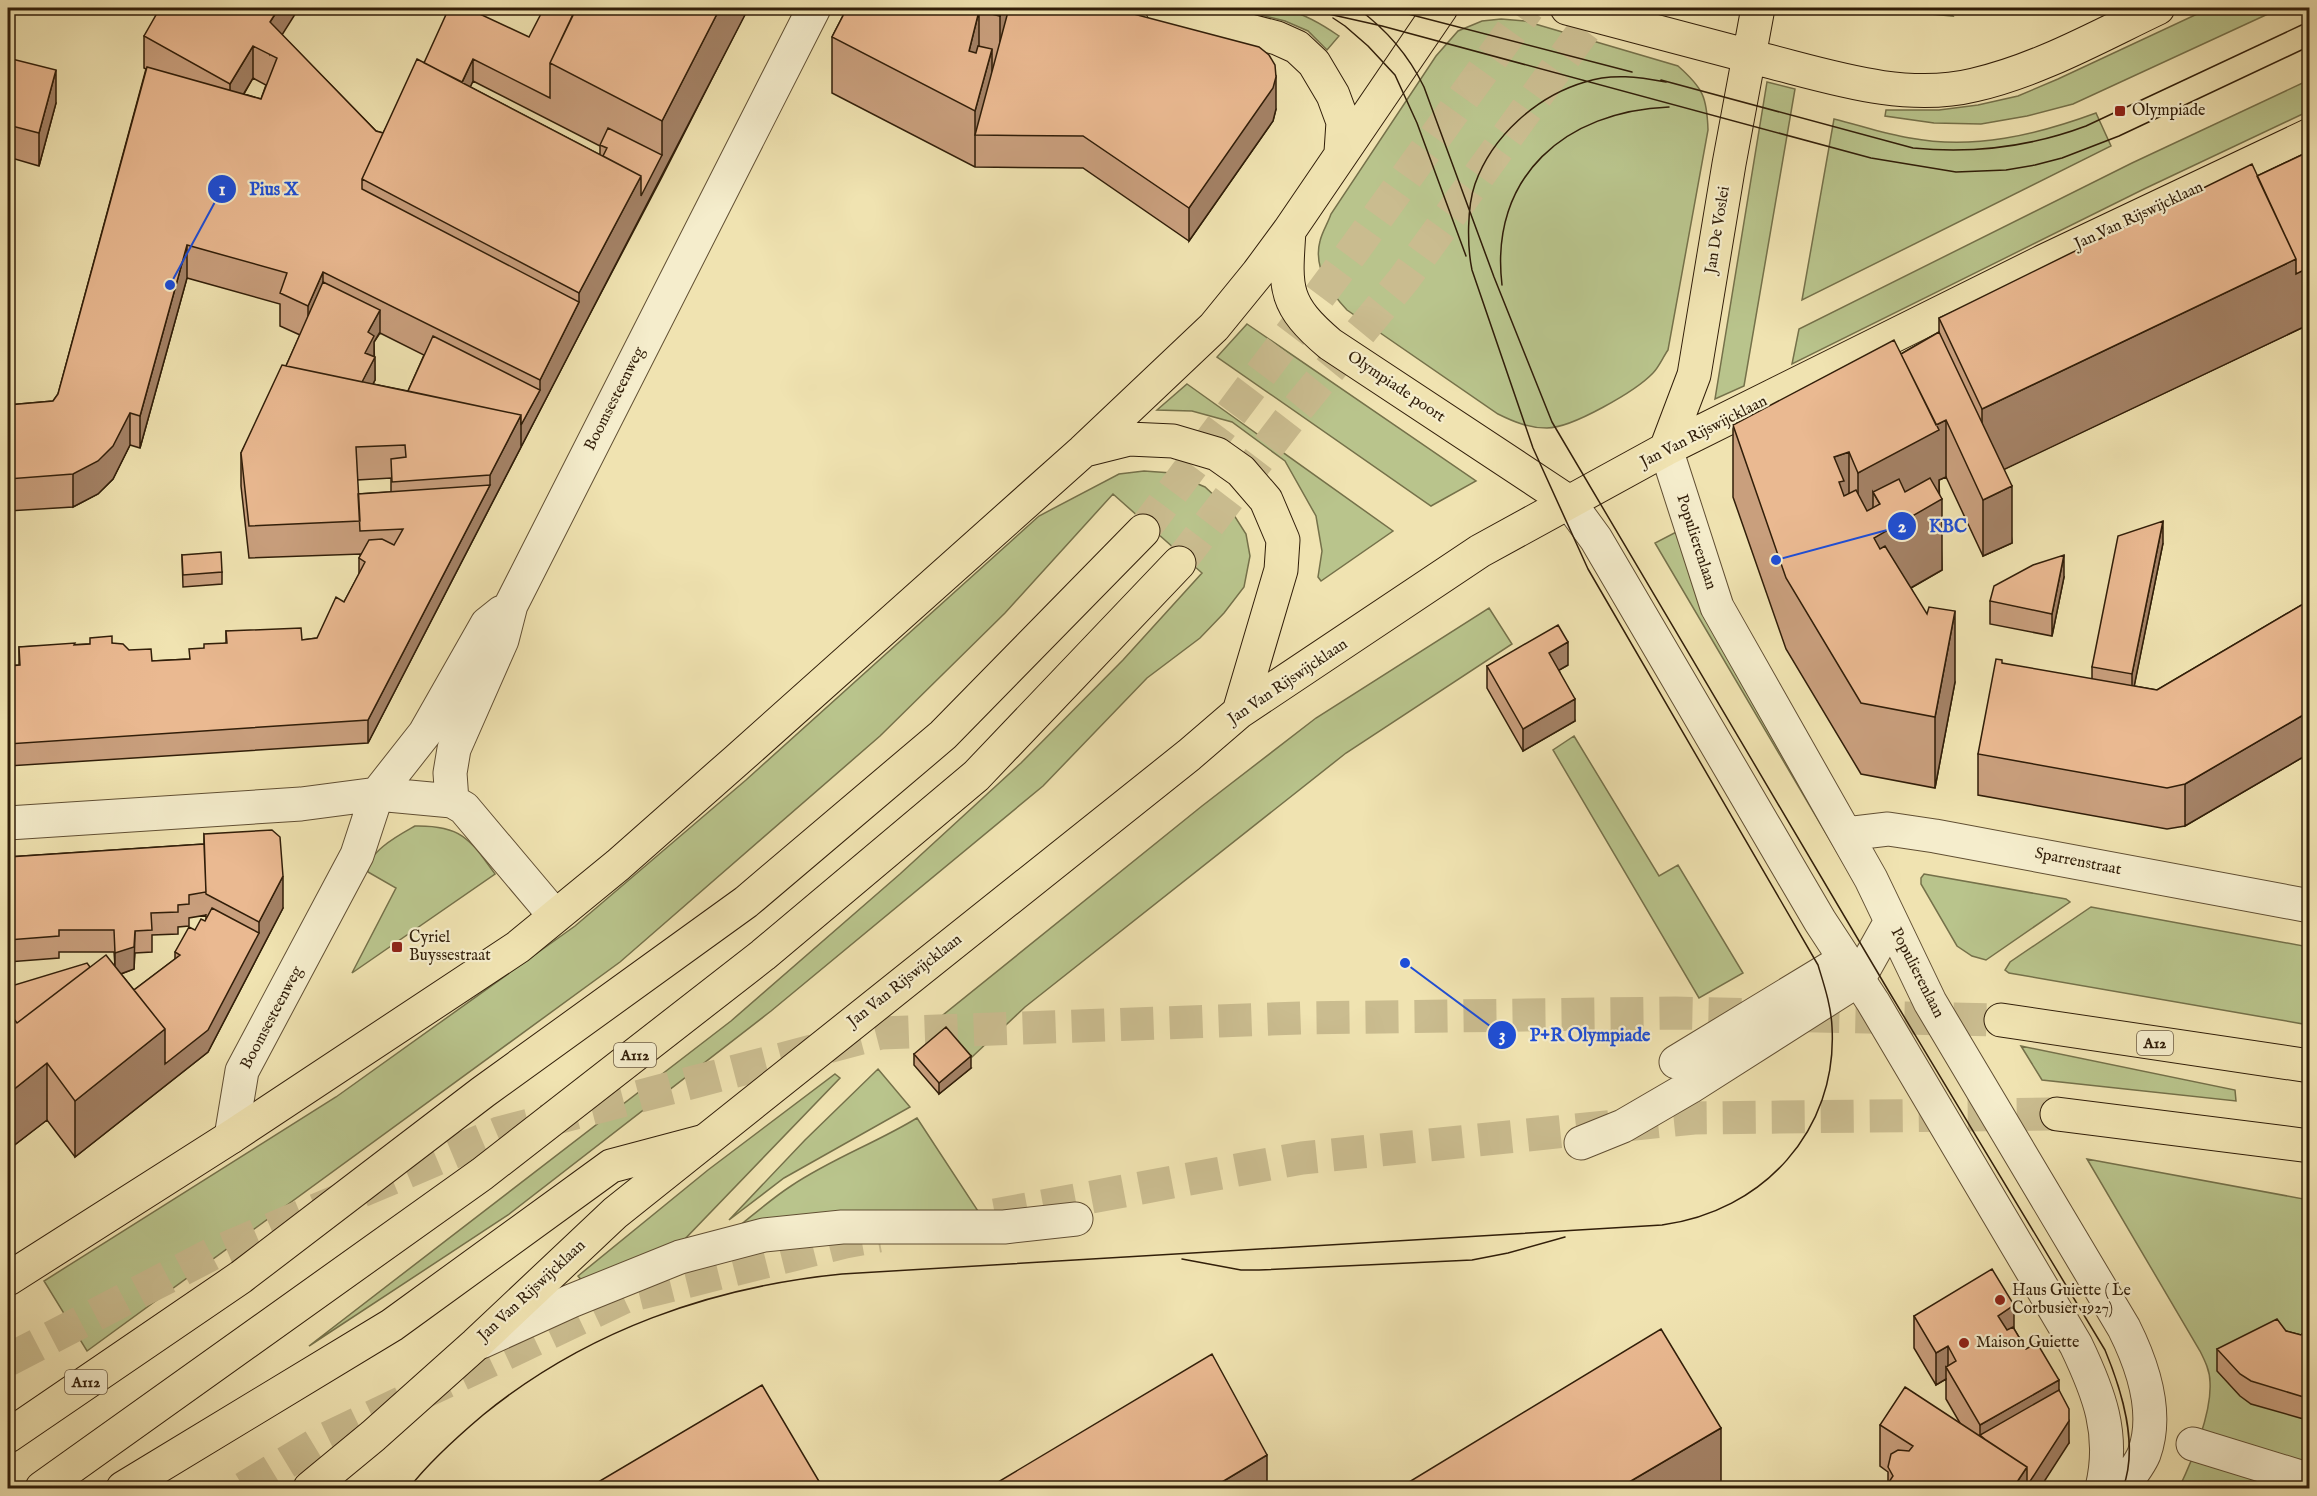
<svg xmlns="http://www.w3.org/2000/svg" width="2317" height="1496" viewBox="0 0 2317 1496" font-family="'IM FELL English',serif">
	<style>
		.green { fill: #b9c48c; stroke: #75714a; stroke-width: 1.5 }
		.lines { fill: none; stroke-linecap: round; stroke-linejoin: round }
		.highway-tunnel { stroke: #cabc8f; stroke-width: 33; stroke-dasharray: 33 16; stroke-linecap: butt }
		.minor-casing { stroke: #614f33; stroke-width: 35 }
		.major-casing { stroke: #311e09; stroke-width: 35 }
		.highway-casing { stroke: #311e09; stroke-width: 35 }
		.minor { stroke: #f5edcc; stroke-width: 33 }
		.major { stroke: #f0e3b1; stroke-width: 33 }
		.highway { stroke: #f0e3b1; stroke-width: 33 }
		.tram { stroke: #311e09; stroke-width: 1.5 }
		.wall { fill: #c99f7d; stroke: #311e09; stroke-width: 1.5; fill-rule: evenodd }
		.shaded-wall { fill: #a48266; stroke: #311e09; stroke-width: 1.5 }
		.building { fill: #eab991; stroke: #311e09; stroke-width: 1.5 }
		.poi-dot { fill: #8f2418; stroke: #f5edcc; stroke-width: 2 }
		.labels { text-anchor: middle; dominant-baseline: central; stroke-width: 4.5; stroke-linejoin: round; paint-order: stroke }
		.shield { fill: #f5edcc; stroke: #6c5c44; stroke-width: 1.5 }
		.shield-label { font-size: 15px; font-weight: bold; fill: #311e09 }
		.poi-label { font-size: 16px; fill: #311e09; stroke: #f5edcc; text-anchor: start }
		.street-label { font-size: 16px; fill: #311e09; stroke: #f5edcc }
		.leader { fill: none; stroke: #1d4ed8; stroke-width: 2 }
		.callout-dot { fill: #1d4ed8; stroke: #f5edcc; stroke-width: 2 }
		.mark-label { font-size: 18px; text-anchor: middle; font-weight: bold; fill: #fff }
		.callout-label { font-size: 18px; text-anchor: middle; font-weight: bold; fill: #1d4ed8; stroke: #f5edcc; stroke-width: 4.5; stroke-linejoin: round; paint-order: stroke }
	</style>
	<rect width="100%" height="100%" fill="#f0e3b1"/>
	<filter id="stains"><feTurbulence type="fractalNoise" baseFrequency=".00333" numOctaves="4"/><feColorMatrix values="0 0 0 0 .2 0 0 0 0 .09 0 0 0 0 .02 0 0 0 .5 -.17"/></filter>
	<radialGradient id="worn" r=".72"><stop offset=".6" stop-color="#630" stop-opacity="0"/><stop offset="1" stop-color="#630" stop-opacity=".3"/></radialGradient>
	<path class="green" d="M1234,8C1283,7 1297,7 1339,36L1327,50L1308,31L1285,21Z
		M1910,8H1947L1953,16L1930,14Z
		M2210,8H2281L2073,104L2027,116L1981,124L1934,123L1885,116L1886,110H1939L1978,105L2018,96L2058,79Z
		M1501,19L1525,21L1678,66C1703,88 1707,97 1708,130L1668,350C1663,357 1659,367 1653,373C1636,391 1572,428 1547,428C1529,428 1514,422 1498,414L1347,310C1330,292 1313,267 1320,241C1322,232 1328,223 1331,214L1436,56L1458,31L1482,21Z
		M2309,80V111L2144,189L1792,364L1799,329L2132,163Z
		M1767,82L1795,89L1744,386L1715,399Z
		M2096,113L2111,146L1802,300L1834,119C1859,125 1884,134 1910,138C1974,150 2036,135 2096,113Z
		M1247,324L1476,481L1431,506L1217,357Z
		M1187,384L1393,531L1321,581L1318,577L1322,551L1316,516L1285,461L1232,422L1192,411L1157,410Z
		M1144,471L1172,473L1205,487L1232,512L1246,534L1250,556L1244,587L1224,613L1200,638L1147,678L1043,786L771,1011L508,1215L309,1346L731,1021L900,874L1021,763L1123,660L1202,573L1113,494L1005,613L880,736L620,962L87,1351L44,1281L336,1097L575,926L746,780L1039,516L1119,474Z
		M1682,529L1857,886L1655,543Z
		M1489,608L1512,644L1346,753L1025,1007L972,1057L938,1019L1202,806L1316,718Z
		M1574,736L1659,876L1678,865L1743,973L1699,998L1553,750Z
		M415,826C461,825 470,839 495,874L352,973L396,888L368,872C366,852 401,834 415,826Z
		M1924,874L2066,899L2070,902L1986,960L1972,956L1957,946L1921,884V878Z
		M2091,907L2309,947V1025L2009,973L2005,970L2010,962Z
		M2021,1046L2235,1090L2236,1101L2042,1080Z
		M878,1069L910,1107L784,1178L729,1220L805,1140Z
		M835,1074L840,1078L680,1244L583,1282L578,1276L708,1170Z
		M917,1118L978,1211L733,1231C752,1216 771,1199 791,1186C831,1159 876,1143 917,1118Z
		M2087,1159L2309,1200V1488H2179C2192,1461 2212,1413 2210,1382C2210,1371 2205,1361 2200,1351Z"/>
	<g class="lines">
		<path class="highway-tunnel" d="M1143,531L1356,247L1528,8
			M1179,563L1297,409L1404,279L1600,8
			M995,1215L1302,1158L1694,1118L2057,1114
			M8,1360L212,1254L499,1133L881,1033L1301,1018L1675,1013L2001,1020
			M244,1488L325,1439L625,1297L845,1242L879,1236"/>
		<defs>
			<path id="minor" d="M1666,449L1717,607L1871,879L1930,1002L2124,1328C2142,1364 2159,1413 2144,1454C2139,1466 2129,1478 2121,1488
				M1569,502L1596,539L1820,921L1873,1002L2076,1345C2099,1393 2115,1434 2102,1488
				M452,801L450,773L454,749L502,640L511,605L814,8
				M8,823L301,804L377,794L452,801L464,808L555,916
				M1846,834L1888,829L1935,836L2310,906
				M1676,1062L1844,960
				M231,1137L242,1071L357,855L377,794L425,733L487,624L502,612
				M1581,1143L1623,1126L1690,1087L1858,980L1891,921
				M481,1342L571,1301L680,1257L764,1235L842,1227H1004L1076,1219
				M2193,1444L2310,1480"/>
			<path id="major" d="M1162,8L1277,38L1297,47L1314,63L1333,95L1343,122L1341,152
				M1567,8C1633,25 1698,43 1764,60C1831,77 1905,102 1974,85C2039,70 2099,36 2158,8
				M1289,231C1285,289 1283,304 1330,344L1569,502
				M1666,449L1694,375L1729,164L1758,8
				M1085,450L1129,439L1173,441L1217,454L1241,471L1266,500L1283,540L1281,570L1239,712
				M8,1279L231,1137L518,947L618,865L737,760L1083,451L1214,327L1258,273L1289,231L1441,8
				M310,1488L373,1436L476,1344L615,1213L1189,755L1239,712L1480,551L1666,449L2044,261L2310,135"/>
			<path id="highway" d="M2001,1020L2310,1066
				M2057,1114L2310,1146
				M8,1436L241,1277L483,1092L746,902L943,735L1143,531
				M42,1488L482,1174L763,955L976,776L1179,563
				M123,1488L392,1325L611,1166L705,1141"/>
		</defs>
		<use href="#minor" class="minor-casing"/>
		<use href="#major" class="major-casing"/>
		<use href="#highway" class="highway-casing"/>
		<use href="#minor" class="minor"/>
		<use href="#major" class="major"/>
		<use href="#highway" class="highway"/>
		<path class="tram" d="M1302,8L1382,26L1871,158L1956,172L2006,170L2035,165L2062,158L2119,136L2310,46
			M1357,8C1386,29 1408,54 1424,87L1494,277L1552,422L1888,990L2105,1350C2122,1391 2139,1445 2123,1488
			M1385,8L1632,72
			M1333,18L1345,26L1368,46L1395,75L1417,123L1466,256
			M1661,80L1913,148C1973,154 2030,147 2086,126L2310,21
			M1502,285C1489,176 1566,111 1669,107
			M1182,1259L1241,1270H1259L1472,1260L1508,1253L1565,1237
			M409,1488C430,1461 457,1437 483,1415C586,1331 711,1287 842,1274L1662,1225C1762,1212 1838,1131 1832,1027C1831,1005 1824,985 1818,965L1588,569L1533,448L1472,270C1467,246 1467,207 1475,184C1492,136 1537,96 1585,82C1612,73 1639,77 1666,82"/>
	</g>
	<path class="wall" d="M748,8L662,177L579,335L368,743L8,766V666L19,665V647L112,643L152,661L189,659L204,648L226,643V631L302,640L317,638L344,602L359,574V558L361,554L249,558L241,486V453L286,366L300,335L280,326V304L187,278L140,448L130,445L113,479L98,494L73,507L8,511V405L53,401L58,394L146,69L144,68V36L282,35L376,131L383,133L424,63L529,37L576,9ZM253,78L266,85L261,99L244,94ZM473,81L600,146V155L470,87ZM380,333L424,355L408,391L373,384L375,380L374,342ZM391,478V492L358,494L357,480Z
		M847,8H1111L1276,109L1273,121L1189,241L1083,168L975,167L832,93V37Z
		M8,58L56,103L39,166L8,157Z
		M2310,151V324L2004,469L2012,543L1983,556L1946,477L1939,480L1942,570L1911,588L1955,682L1935,788L1861,774L1786,649L1733,497V425L1901,354L1939,332V318L2257,176Z
		M2163,543L2134,686L2157,690L2310,600V753L2185,826L2167,829L1978,795V754L2092,679V667Z
		M182,555L222,572V584L183,587Z
		M2064,577L2052,636L1990,624V601Z
		M1568,665L1559,670L1575,721L1523,751L1487,688V666Z
		M204,834L283,908L208,1052L75,1157L47,1120L8,1150V987L90,967L115,966L114,952H59V958L8,962V857L204,844ZM206,914V920L205,921L195,930L175,952V959L134,990L121,974L134,969L135,953L152,952V935L178,934V927L189,926V918L206,915Z
		M914,1054L971,1068L939,1094L914,1065Z
		M1914,1316L2014,1329L2026,1349L2059,1390L2069,1443L1888,1485V1472L1880,1466V1425L1960,1423L1946,1399V1379L1936,1385L1914,1348Z
		M2310,1326V1411L2307,1420L2251,1404L2240,1396L2217,1371V1349L2286,1331L2301,1335Z"/>
	<path class="shaded-wall" d="M279,8H299L270,54V22Z
		M720,8H748V9L521,447V425L540,390V380L579,302V293L641,176L662,155V121Z
		M1003,8H1016L1000,73V16Z
		M979,11V68L969,51Z
		M253,46V78L230,117V84Z
		M992,49V105L975,135V167V111Z
		M473,59V81L455,120V98Z
		M56,70V103L39,166V133Z
		M1276,77V109L1273,121L1189,241V208Z
		M187,245V278L140,448V416Z
		M2296,259L2310,267V324L1982,480V409Z
		M323,272V304L308,339V306Z
		M380,310V332L374,342V358L365,353L368,332Z
		M375,357V380L357,413V391Z
		M130,413V445L113,479L98,494L73,507V474Z
		M521,415V447L368,743V720L490,485V475Z
		M1946,420V477L1939,480V500L1942,499V570L1874,609V538L1880,504L1873,492V536L1858,544V473L1930,428Z
		M1849,452V523L1839,527L1834,457Z
		M2012,486V543L1983,556V500Z
		M2163,521V543L2132,697V674Z
		M2064,555V577L2052,636V614Z
		M1955,611V682L1935,788V717Z
		M1568,642V665L1549,676V653Z
		M1575,699V721L1523,751V729Z
		M2310,711V753L2185,826V784Z
		M283,876V908L208,1052L75,1157V1101L165,1029L259,933V922Z
		M135,931L134,969L115,976V953Z
		M971,1056V1068L939,1094V1083Z
		M47,1063V1120L8,1150V1094Z
		M2014,1305V1338L1998,1349V1316Z
		M1948,1346V1369L1946,1367V1379L1936,1385V1353Z
		M2059,1380V1413L1980,1435V1457V1425Z
		M2310,1389V1411L2307,1420V1398Z
		M2069,1421V1443L2040,1488H2013L2027,1467Z
		M1721,1428V1488H1619Z
		M1267,1455V1488H1212Z
		M820,1483V1488H811Z"/>
	<path class="building" d="M160,8H279L270,22L376,131L383,133L362,179V189L579,302L540,380L323,272L308,306L280,293L287,273L187,245L140,416L130,413L113,446L98,461L73,474L8,479V405L53,401L58,394L147,67L261,99L277,58L253,46L230,84L144,36Z
		M449,8H467L529,37L544,8H574L576,9L550,63V98L473,59L462,82L424,63Z
		M576,8H720L662,121L550,63Z
		M847,8H1003L1000,16L979,11L969,51L976,53L978,46L992,49L975,111L832,37Z
		M1009,8H1111L1259,47L1269,55L1275,65L1276,77L1273,88L1189,208L1083,136L975,135Z
		M8,58L56,70L39,133L8,125Z
		M417,59L641,176L579,293L362,179Z
		M608,128L662,155L641,196V176L603,156L607,148L600,145Z
		M2310,151V267L2296,274V259L2257,176Z
		M2252,164L2296,259L1982,409L1939,318Z
		M323,282L380,310L368,332L374,336L365,353L375,357L362,382L286,366Z
		M1939,332L2012,486L1983,500L1946,420L1936,425L1901,354Z
		M433,336L540,390L521,425V415L408,391Z
		M1894,340L1939,430L1858,473L1849,452L1834,457L1844,481L1839,482L1844,496L1856,490L1867,511L1880,504L1873,492L1899,479L1905,492L1930,478L1942,499L1874,538L1880,549L1885,546L1927,614L1929,607L1955,611L1935,717L1861,703L1786,578L1733,425Z
		M282,365L521,415L490,475L392,482L391,459L406,457L405,445L356,447L360,521L249,526L241,453Z
		M490,485L368,720L8,744V666L20,665L19,647L75,643L74,645L90,644V638L112,636V643L123,644L129,650L151,649L152,661L190,659L189,649L204,648V644L227,643L226,631L301,628L302,640L317,638L336,597L344,602L365,562L359,558L369,540L382,539L394,545L403,529L360,531L358,494Z
		M2163,521L2132,674L2092,667L2118,536Z
		M221,552L222,572L183,575L182,555Z
		M2064,555L2052,614L1990,601L1994,586L2033,565Z
		M2310,600V711L2185,784L2167,788L1978,754L1996,659L2002,660V663L2157,690Z
		M1558,625L1568,642L1549,653L1575,699L1523,729L1487,666Z
		M272,830L280,837L283,876L259,922L206,894L204,834Z
		M204,844L206,892L189,895V904L178,905V912L151,913L152,930L135,931L134,947L115,953L114,930H59V936L8,940V857Z
		M212,908L259,933L208,1030L165,1064V1029L134,990L180,955L175,952L189,927L195,930L201,919L205,921Z
		M106,955L165,1029L75,1101L47,1063L8,1094V1011L17,1023Z
		M87,963L90,967L17,1023L8,1011V987Z
		M946,1027L971,1056L939,1083L914,1054Z
		M1992,1269L2014,1305L1998,1316L2007,1330L2013,1327L2026,1349L2037,1343L2059,1380L1980,1425L1946,1367L1956,1361L1948,1346L1936,1353L1914,1316Z
		M2277,1319L2286,1331L2301,1335L2310,1326V1389L2307,1398L2251,1381L2240,1374L2217,1349Z
		M1661,1329L1721,1428L1619,1488H1413L1409,1482Z
		M1212,1354L1267,1455L1212,1488H988Z
		M762,1385L820,1483L811,1488H588Z
		M1905,1387L2027,1467L2013,1488H1885L1893,1476L1888,1467L1891,1454L1898,1450L1909,1451L1913,1446L1880,1425Z
		M2059,1390L2069,1409V1421L2027,1486V1467L1986,1440L1980,1435Z"/>
	<g class="poi-dot">
		<rect x="2114" y="105" width="12" height="12" rx="3"/>
		<rect x="391" y="941" width="12" height="12" rx="3"/>
		<circle cx="2000" cy="1300" r="6"/>
		<circle cx="1964" cy="1343" r="6"/>
	</g>
	<g class="labels">
		<g class="shield">
			<rect x="2137" y="1031" width="36" height="24" rx="4.5"/>
			<rect x="614" y="1043" width="42" height="24" rx="4.5"/>
			<rect x="65" y="1370" width="42" height="24" rx="4.5"/>
		</g>
		<g class="shield-label">
			<text x="2155" y="1043">A12</text>
			<text x="635" y="1055">A112</text>
			<text x="86" y="1382">A112</text>
		</g>
		<g class="poi-label">
			<text x="2132" y="111">Olympiade</text>
			<text x="409" y="938">Cyriel<tspan x="409" dy="18">Buyssestraat</tspan></text>
			<text x="2012" y="1291">Haus Guiette ( Le<tspan x="2012" dy="18">Corbusier 1927)</tspan></text>
			<text x="1976" y="1343">Maison Guiette</text>
		</g>
		<g class="street-label">
			<text transform="translate(2139 216) rotate(-25)">Jan Van Rijswijcklaan</text>
			<text transform="translate(1718 230) rotate(-81)">Jan De Voslei</text>
			<text transform="translate(1396 387) rotate(34)">Olympiade poort</text>
			<text transform="translate(615 399) rotate(-63)">Boomsesteenweg</text>
			<text transform="translate(1704 432) rotate(-27)">Jan Van Rijswijcklaan</text>
			<text transform="translate(1696 542) rotate(72)">Populierenlaan</text>
			<text transform="translate(1288 682) rotate(-34)">Jan Van Rijswijcklaan</text>
			<text transform="translate(2078 862) rotate(11)">Sparrenstraat</text>
			<text transform="translate(1917 973) rotate(63)">Populierenlaan</text>
			<text transform="translate(905 981) rotate(-38)">Jan Van Rijswijcklaan</text>
			<text transform="translate(272 1018) rotate(-62)">Boomsesteenweg</text>
			<text transform="translate(532 1291) rotate(-43)">Jan Van Rijswijcklaan</text>
		</g>
	</g>
	<path class="leader" d="M170 285L222 189M1776 560L1902 526M1405 963L1502 1035"/>
	<g class="callout-dot">
		<circle cx="170" cy="285" r="6"/>
		<circle cx="1776" cy="560" r="6"/>
		<circle cx="1405" cy="963" r="6"/>
		<circle cx="222" cy="189" r="15"/>
		<circle cx="1902" cy="526" r="15"/>
		<circle cx="1502" cy="1035" r="15"/>
	</g>
	<g class="mark-label">
		<text x="222" y="195">1</text>
		<text x="1902" y="532">2</text>
		<text x="1502" y="1041">3</text>
	</g>
	<g class="callout-label">
		<text x="274" y="195">Pius X</text>
		<text x="1948" y="532">KBC</text>
		<text x="1590" y="1041">P+R Olympiade</text>
	</g>
	<rect width="2317" height="1496" fill="none" stroke="#f0e3b1" stroke-width="30"/>
	<rect x="9" y="9" width="2299" height="1478" fill="none" stroke="#311e09" stroke-width="3"/>
	<rect x="15" y="15" width="2287" height="1466" fill="none" stroke="#311e09" stroke-width="1.5"/>
	<rect width="100%" height="100%" filter="url(#stains)"/>
	<rect width="100%" height="100%" fill="url(#worn)"/>
</svg>
